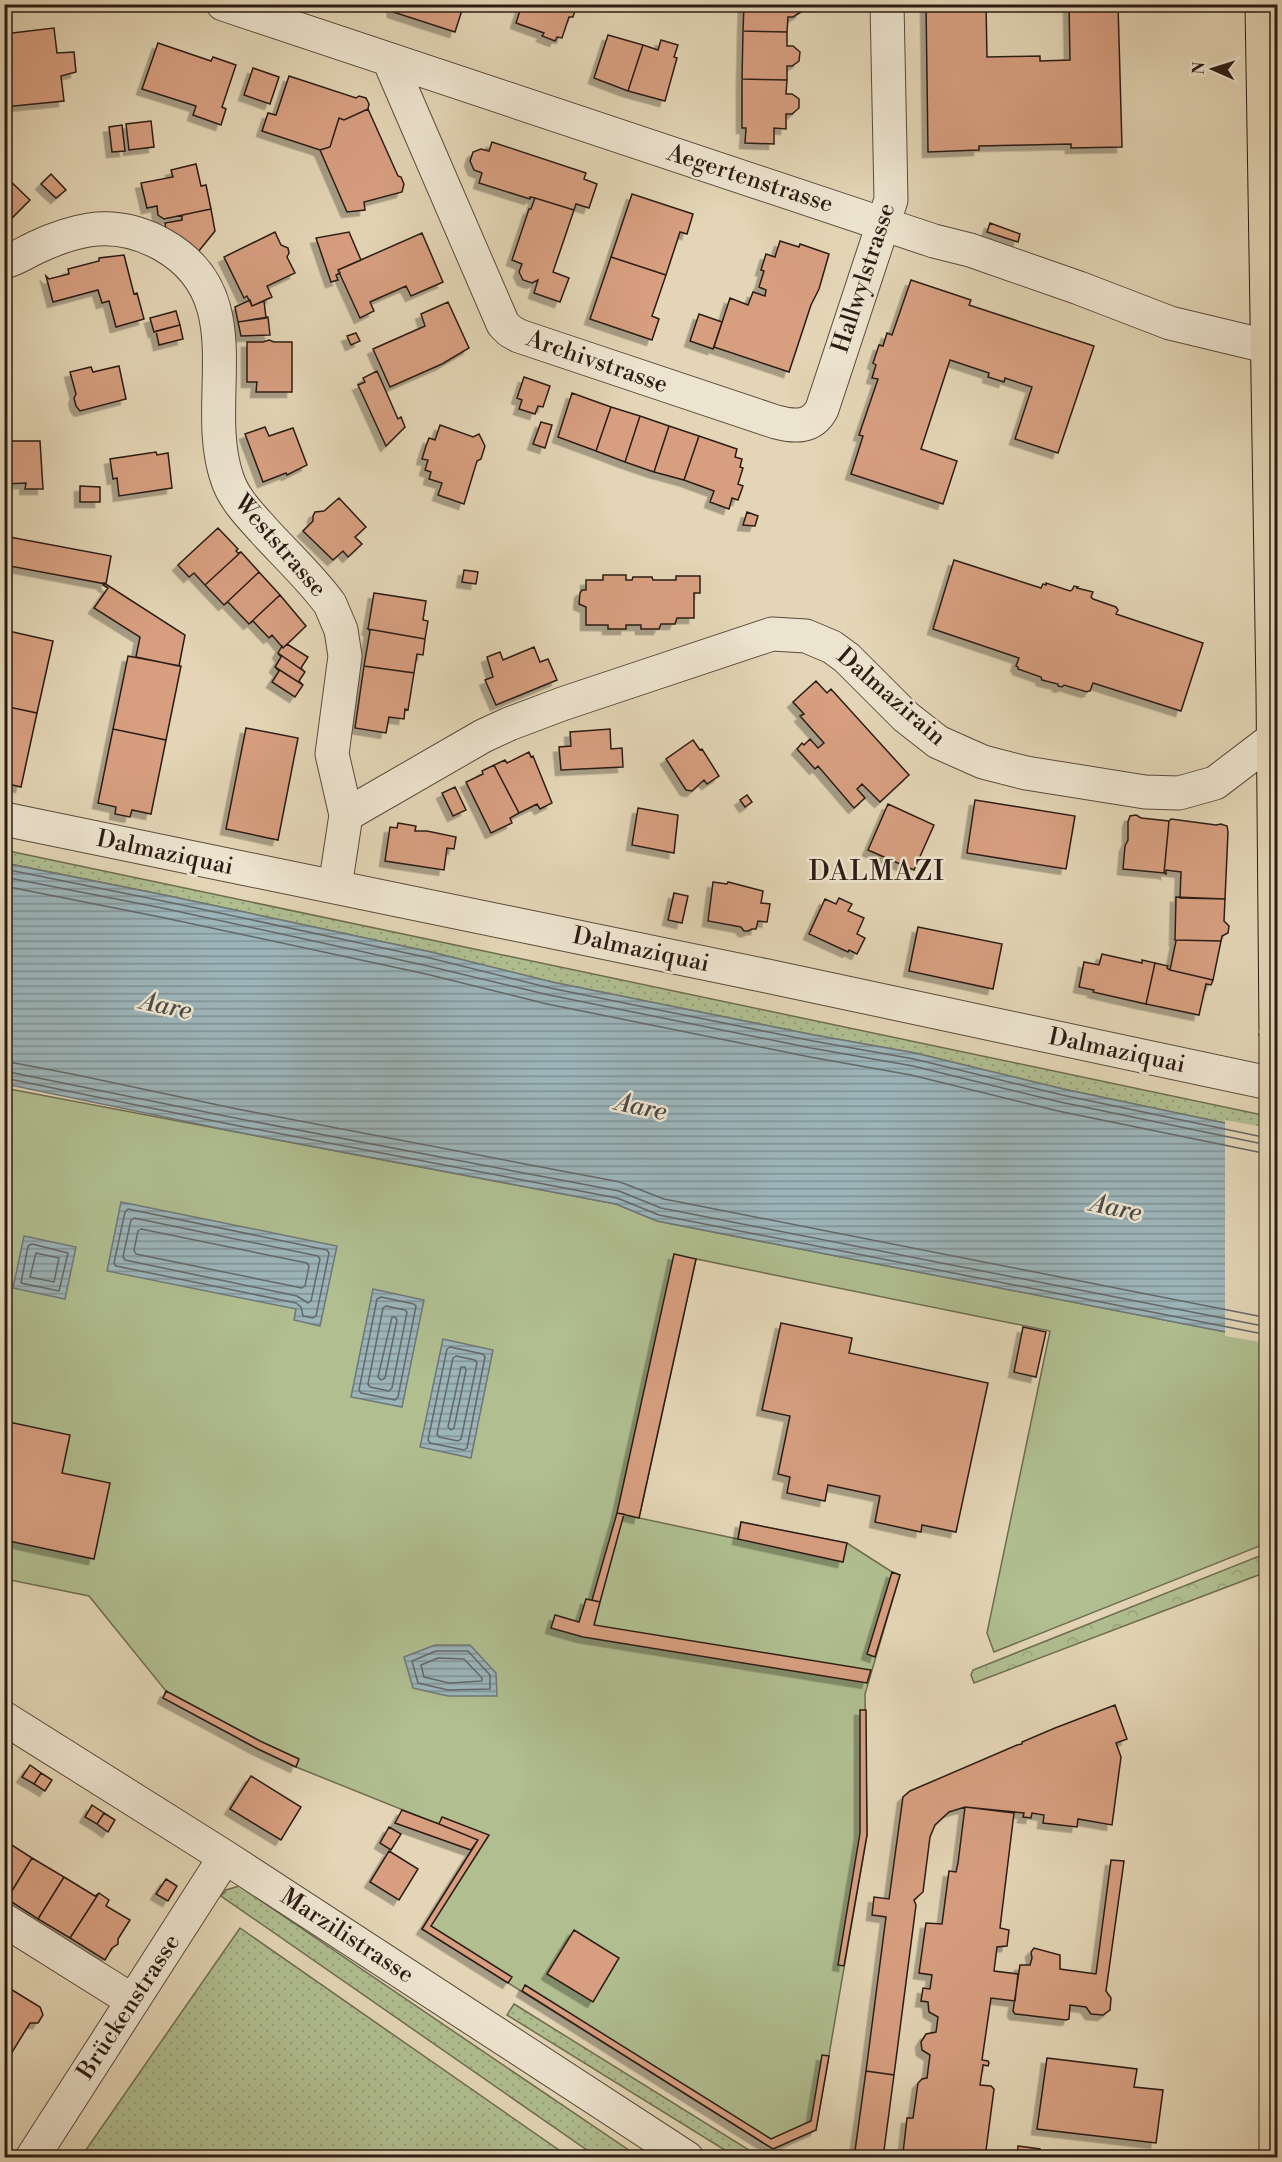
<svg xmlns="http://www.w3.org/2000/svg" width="1282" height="2162" viewBox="0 0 1282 2162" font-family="'Libre Bodoni',serif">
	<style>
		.green { fill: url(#green-dots); stroke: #6e6d52; stroke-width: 1.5 }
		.forest { fill: url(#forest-crowns); stroke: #6e6d52; stroke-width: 1.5 }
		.pitch { fill: #b0be90; stroke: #6e6d52; stroke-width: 1.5 }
		.water { fill: url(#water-rules); stroke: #6f7878; stroke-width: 1.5 }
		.pier { fill: #e3d5b5 }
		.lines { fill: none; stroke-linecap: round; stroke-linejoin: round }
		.shore { stroke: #646868; stroke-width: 1.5 }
		.building { fill: #d79f80; stroke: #2c1c15; stroke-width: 1.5; filter: url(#shadow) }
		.minor-casing { stroke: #5a4a3d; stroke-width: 35 }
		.major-casing { stroke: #2c1c15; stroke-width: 35 }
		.minor { stroke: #ede4cf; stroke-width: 33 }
		.major { stroke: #e3d5b5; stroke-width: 33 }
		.major-bridge-casing { stroke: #2c1c15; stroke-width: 35; stroke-linecap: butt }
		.major-bridge { stroke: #e3d5b5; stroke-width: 33 }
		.labels { text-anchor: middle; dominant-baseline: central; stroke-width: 5; stroke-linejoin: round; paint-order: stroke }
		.street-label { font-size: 24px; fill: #2c1c15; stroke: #ede4cf }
		.water-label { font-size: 26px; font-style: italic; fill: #4e4a47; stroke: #ede4cf }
		.quarter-label { font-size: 27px; letter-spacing: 1.5px; fill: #2c1c15; stroke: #ede4cf }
	</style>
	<defs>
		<pattern id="green-dots" width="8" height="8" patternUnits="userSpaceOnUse" patternTransform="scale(1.5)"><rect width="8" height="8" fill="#b0be90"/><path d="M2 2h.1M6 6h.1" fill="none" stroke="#98a37b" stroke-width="1.8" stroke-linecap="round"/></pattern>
		<pattern id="forest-crowns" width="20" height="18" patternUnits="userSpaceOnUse" patternTransform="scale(1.5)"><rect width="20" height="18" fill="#b0be90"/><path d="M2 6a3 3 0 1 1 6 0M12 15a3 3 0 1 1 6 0" fill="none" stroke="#98a37b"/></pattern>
		<pattern id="water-rules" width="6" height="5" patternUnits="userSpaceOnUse" patternTransform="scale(1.5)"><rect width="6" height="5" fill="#9cb5ba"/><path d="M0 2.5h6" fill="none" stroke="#7f9296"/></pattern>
		<filter id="shadow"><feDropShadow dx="-5.5" dy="5.5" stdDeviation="0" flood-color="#0004"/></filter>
	</defs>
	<rect width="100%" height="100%" fill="#e3d5b5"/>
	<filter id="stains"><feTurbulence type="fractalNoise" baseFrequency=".00333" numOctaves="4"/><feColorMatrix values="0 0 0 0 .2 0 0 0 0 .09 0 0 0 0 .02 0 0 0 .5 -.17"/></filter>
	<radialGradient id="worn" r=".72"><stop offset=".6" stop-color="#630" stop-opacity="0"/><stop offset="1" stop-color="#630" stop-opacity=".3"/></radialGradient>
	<path class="green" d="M4,850L1277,1118V1134L1063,1089L915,1053L814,1035L551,982L431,952L169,896L5,863Z
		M239,1886L639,2157H597L221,1896L226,1890Z
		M240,1928L569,2157H81Z
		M514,2004L757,2155L756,2157H736L507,2015Z"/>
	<path class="forest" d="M1277,1549V1568L974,1683L971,1675L973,1670Z"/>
	<path class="pitch" d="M4,1088L616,1204L657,1221L1277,1342V1539L994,1652L987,1633L1050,1331L696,1259L639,1518L738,1539L741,1522L847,1543L892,1572L900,1575L865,1694L867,1835L816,2130L773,2149L422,1929L478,1840L296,1767L258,1749L163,1698L166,1691L89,1596L5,1579Z"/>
	<path class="water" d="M4,863L169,896L431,952L552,982L814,1035L915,1053L1063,1089L1277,1134V1342L657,1221L616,1204L232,1131L5,1084Z
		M121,1202L337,1246L320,1326L294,1320L296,1309L107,1271Z
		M24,1236L76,1247L65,1299L13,1288Z
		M373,1289L424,1300L402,1407L351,1397Z
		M443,1339L493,1350L471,1458L420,1447Z
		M435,1645H470L496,1673L497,1696H448L413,1688L404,1657Z"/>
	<path class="pier" d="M1225,1120L1278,1130V1345L1225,1336Z"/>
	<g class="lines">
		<path class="shore" d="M4,869L168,902L430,958L550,988L813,1041L914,1059L1062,1095L1258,1136
			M4,877L167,909L428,966L549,995L811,1048L913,1066L1060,1102L1258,1143
			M4,886L165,918L426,974L547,1004L810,1057L911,1075L1058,1111L1258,1152
			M4,1061L72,1074L237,1109L620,1182L664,1199L1258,1316
			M4,1071L235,1118L619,1191L661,1208L1258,1325
			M4,1078L234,1125L617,1198L659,1215L1258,1333
			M128,1209L327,1250L329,1253L316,1316L313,1318L303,1316L301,1307L296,1303L116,1266L114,1263L125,1212Z
			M134,1218L318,1256L320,1259L311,1301L308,1303L297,1296L125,1260L123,1257L131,1220Z
			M141,1229L307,1263L309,1266L305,1286L302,1288L136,1254L134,1250L138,1231Z
			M32,1244L68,1253L59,1291L21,1283L28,1246Z
			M36,1253L59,1258L54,1282L30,1277Z
			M381,1297L414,1304L416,1306L398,1397L395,1400L361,1393L359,1390L377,1299Z
			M386,1306L405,1310L407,1312L392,1388L389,1391L370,1387L368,1384L383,1308Z
			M392,1317H395L397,1320L385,1378L381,1380L378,1377Z
			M450,1347L483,1354L485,1357L467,1448L464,1450L430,1443L428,1440L447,1349Z
			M456,1356L475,1360L477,1363L461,1439L458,1441L439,1437L437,1434L453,1358Z
			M461,1367H465L466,1370L454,1428L451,1430L448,1427Z
			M436,1651H468L490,1675V1689L448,1690L418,1683L412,1661Z
			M438,1658L464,1659L482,1678V1681L449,1683L424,1677L421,1665Z"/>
	</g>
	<path class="building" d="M392,4H475V5L463,7L455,32L393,12Z
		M522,4H577L573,17H569L562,38L557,37L555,41L542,36L544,33L516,23Z
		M744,4H801V12L793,17H788L787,32L743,31Z
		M926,4H986L987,57L1040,56V61L1070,60L1069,4H1118L1122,147L1071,148V144L979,146V150L928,152Z
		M54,28L57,53L74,52L76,72L61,76L64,101L4,107V34Z
		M743,31L787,32V46H793L800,52L799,61L792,66H787V80L742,79Z
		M608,35L643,45L628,91L594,78Z
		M661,40L678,45L674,57L677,58L665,101L628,91L643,45L658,50Z
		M158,43L211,61L213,57L236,65L222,107L226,109L221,125L193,115L196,106L142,89Z
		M253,68L279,77L270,104L244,95Z
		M289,76L356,98L359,96L366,98L369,104L368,109L344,120L339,118L330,147L320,150L262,131L268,113L276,115Z
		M742,79L787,80L786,94H792L799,99V108L792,114H786V129L774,128V144L745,143L746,128H742Z
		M368,109L398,176L401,177L404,184L402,192L364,202L365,210L347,212L320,150L330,147L339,118L344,120Z
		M151,121L154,147L129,150L126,124Z
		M122,125L125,151L112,152L109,127Z
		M492,142L586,173L584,179L597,184L589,208L576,204L574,210L535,198L530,197V199L479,183L482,173L474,170L470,161L473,152L481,149L489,151Z
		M196,164L201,186L206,185L211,209L164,219L158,215L157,206L147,208L141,183L173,177L171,170Z
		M51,174L66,190L56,198L41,184Z
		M4,175L30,200L9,221L11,223V232L4,238Z
		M632,194L693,214L687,234L680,232L666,275L611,257Z
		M535,198L574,210L553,272L569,278L560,302L534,293L538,280L532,283L523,280L519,272L522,264L512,260L529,209H531Z
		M211,209L215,231L194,257L167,236L165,223L182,220V215Z
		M990,223L1020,234L1018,242L987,232Z
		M275,232L281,245L288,248L289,253L287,257L295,273L267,286L272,297L252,306L247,296L244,298L224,257Z
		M349,232L361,260L338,270L340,273L336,275L338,280L331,282L316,238Z
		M422,233L443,282L411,296L406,286L370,302L374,311L360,318L338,270Z
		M780,241L799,247L800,244L829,254L819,289L811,305L789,372L714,347L730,298L748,305L753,292L765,296L766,290L759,287L764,271L761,270L766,254L775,257Z
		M124,255L134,294L137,293L144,319L116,327L109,301L102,303L98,290L53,302L46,276L49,279L69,274L68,269L99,261V258Z
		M611,257L666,275L652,316L659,319L652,340L590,319Z
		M911,280L971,300L969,305L1094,346L1058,453L1015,439L1032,387L1005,378L1004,382L988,377L989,373L950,360L921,449L957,461L943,504L851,474L863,436L859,435L878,379L872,378L876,365L873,363L879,345L883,346L887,333L892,335Z
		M250,300L252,306L264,301L266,318L238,322L235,307Z
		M448,302L469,348L442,364L390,387L373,349L425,326L421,314Z
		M176,311L180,325L154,332L150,318Z
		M699,314L722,322L713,349L690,341Z
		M268,317L270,335L241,336L238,322Z
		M180,325L183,339L159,345L156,331Z
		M356,333L360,341L351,345L347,336Z
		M269,340L274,342H292V392H256L257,382H247V342H263Z
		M119,366L126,399L80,411L76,406L74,398L76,394L70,372L91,367L93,372Z
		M377,371L398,419L401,417L405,427L386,446L358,385L365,382L363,378Z
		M524,377L550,386L543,407L538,406L535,414L519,409L522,400L517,398Z
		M572,393L611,407L596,451L558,437Z
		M611,407L640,416L625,462L596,451Z
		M640,416L669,426L654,472L625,462Z
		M541,422L552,425L545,448L533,444Z
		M440,425L473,437L479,434L485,446L481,459L477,461L464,504L438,495L442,483L429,479L431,472L425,470L428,460L422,459L426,446L429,438L435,440Z
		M669,426L699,436L684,480L654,472Z
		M265,427L269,436L293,428L307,465L287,475L286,473L263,482L245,434Z
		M699,436L737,449L735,457L742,459L740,467L743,468L738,484L743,486L738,500L732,498L729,509L710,502L714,491L684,480Z
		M11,441H40L43,489H25L26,483L4,484V444L11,446Z
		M156,452L157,455L168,453L172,488L119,496L117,478L113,479L110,459Z
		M80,486L100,487V502H80Z
		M339,498L366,527L355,537L362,544L348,557L343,551L333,560L303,531L313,521V516L315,512L324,511Z
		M747,512L758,516L755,526L743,525Z
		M218,528L238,549L236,551L238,553L241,552L205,585L194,573L189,577L178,565Z
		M4,536L111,556L106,584L4,565Z
		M241,552L259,572L224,605L205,585Z
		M954,560L1041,588L1043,584L1046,585V583L1070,591L1072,590L1074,586L1078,587L1077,588L1093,592L1091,597L1093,599L1116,607L1118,610L1116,614L1203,643L1181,711L1093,683L1090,691H1088L1087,692L1064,685L1062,687L1058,686V684L1042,680L1041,677L1018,669V667L1016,666L1019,658L933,629Z
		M464,570L478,572L476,584L462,582Z
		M259,572L280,595L249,624L228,602L224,605Z
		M603,575H626V580H632L633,577H652L653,580H676V576H700V593H694V618H677L675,624H661L659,629H641V625H626V629H608V625H586V607L579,604L580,593L582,590H586V580H603Z
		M104,583L185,635L179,666L136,657L140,637L94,608L108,588L103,585Z
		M374,593L426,601L423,620L428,621L425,639L368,629Z
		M280,595L306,626L283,648L272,635L269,638L253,621L249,624Z
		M368,629L425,639L423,655L417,654L414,673L364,666L370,631Z
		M4,630L53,641L37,713L4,706Z
		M287,644L308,657L301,668L305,672L278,653L282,646L283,648Z
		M534,647L540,662L548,659L557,680L496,705L485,680L493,677L487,657L500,652L503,660Z
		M278,653L305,672L299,681L303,685L275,667L281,657Z
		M128,656L181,666L166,740L113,729Z
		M364,666L414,673L408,710L405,709L404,719L389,717L386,733L355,728Z
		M275,667L303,685L295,697L272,682L279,671Z
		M816,681L827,693L831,689L909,775L880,802L862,784L857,789L865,798L854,808L818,766L815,769L797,749L802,743L804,745L810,739L818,748L824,743L800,716L804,714L793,702Z
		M4,706L37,713L21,787L4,783Z
		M246,728L298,738L278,840L226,829Z
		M113,729L166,740L151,814L132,810L130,817L115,814L116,807L98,803Z
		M610,729L611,749L622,748L623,767L561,770L559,747L571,746L570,732Z
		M693,740L700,750L702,749L719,776L707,784L704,780L692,791L686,790L666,759Z
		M529,752L531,757L533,756L552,803L540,809L537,804L519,813L494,765L505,760L507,763Z
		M494,765L519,813L510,818L512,823L491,833L466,782L483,774L482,771Z
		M455,787L466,810L453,816L442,793Z
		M747,795L752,802L745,807L740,800Z
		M975,800L1075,816L1066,869L967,853Z
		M888,804L934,825L914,870L868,850Z
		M638,808L678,815L674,853L632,845Z
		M1136,815L1141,818L1169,821L1164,873L1123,869L1125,846L1128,840V822L1130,816Z
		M1171,819L1216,825L1221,824L1227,826L1228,832L1225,899L1180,898L1181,872L1166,870V874L1164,873L1169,821Z
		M398,823L416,826L415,831H427L456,837L454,849L447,848L444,870L385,861L390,827L397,828Z
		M713,882L727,884L728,882L763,891L761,903L770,904L767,922L758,921L756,929H752L748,931H744L741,927L708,921Z
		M674,893L688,896L682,923L668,920Z
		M1176,897L1225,899L1224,921L1229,926L1228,933L1222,936L1221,941L1175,940Z
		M839,898L852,904L848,911L864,918L857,934L865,938L857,954L849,950L848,952L809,934L825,899L836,904Z
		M918,927L1002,944L993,989L909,971Z
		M1175,940L1221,941L1213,980L1170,970L1176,941Z
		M1102,954L1142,963V960L1155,963L1146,1004L1093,992L1094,990L1079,987L1084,962L1099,965Z
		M1155,963L1168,966L1167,968L1170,970L1213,980L1211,985L1206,984L1199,1015L1146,1004Z
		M674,1254L696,1259L639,1518L617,1513Z
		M781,1323L852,1338L849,1353L988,1383L956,1532L922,1525L921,1532L875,1522L880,1496L828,1485L825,1501L787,1493L790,1477L778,1474L790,1416L762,1410Z
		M1023,1327L1046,1332L1036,1377L1014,1372Z
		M4,1421L70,1435L62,1473L110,1483L94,1559L4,1540L8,1520L4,1519Z
		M617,1513L624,1514L600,1602L592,1600Z
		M741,1522L847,1543L843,1562L738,1539Z
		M892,1572L900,1575L875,1657L867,1654Z
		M586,1599L600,1602L594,1625L871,1670L867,1683L583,1637L551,1628L555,1615L579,1622Z
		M166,1691L260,1741L299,1759L296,1767L258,1749L163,1698Z
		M1115,1705L1127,1739L1116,1743L1121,1757L1112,1825L1078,1819L1077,1827L1043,1823L1044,1815L1032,1813L1031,1818L1023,1817L1024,1813L965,1807L949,1812L935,1825L930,1837L923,1892L914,1900L916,1905L894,2075L866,2071L886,1917L872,1915L874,1897L889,1899L903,1797L910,1791L1017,1745L1022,1744V1742L1055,1728Z
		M860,1710H866L867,1835L844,1966L838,1965L860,1833Z
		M30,1765L41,1773L34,1784L22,1777Z
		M41,1773L52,1780L45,1791L34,1784Z
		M251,1776L301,1807L281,1840L230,1809Z
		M92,1805L104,1813L97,1824L85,1817Z
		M965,1807L1014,1813L1000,1928L1009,1930L1007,1946L997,1947L994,1971L1018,1974L1015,2001L991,1998L982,2060L988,2061L989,2063L988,2066L983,2065L980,2085L991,2086L994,2089L985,2158H908L909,2154L903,2153L907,2118H913L918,2083L922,2079L927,2078L930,2055L922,2050L921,2042L926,2034L936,2032L938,2017L929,2012L928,2002L921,2001L923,1988L930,1989L932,1975L919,1973L926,1923L942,1924L949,1871L956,1872L958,1863Z
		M402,1810L439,1824L478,1840L471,1850L395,1823Z
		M104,1813L115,1820L108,1832L97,1824Z
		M442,1817L489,1835L431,1926L512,1977L508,1983L422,1929L478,1840L439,1824Z
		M389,1827L401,1834L391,1850L380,1843Z
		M4,1840L32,1858L7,1899L4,1897Z
		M389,1851L418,1869L399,1900L370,1882Z
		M32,1858L64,1877L38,1919L7,1899Z
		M1111,1860L1124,1861L1106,1991L1111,1998L1110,2010L1103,2015L1091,2014L1086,2007L1070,2005L1069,2019L1066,2020L1015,2014L1013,2011L1020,1965H1030L1032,1958L1031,1952L1034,1948L1060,1955V1969L1096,1974Z
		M64,1877L95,1896L99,1893L70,1938L38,1919Z
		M166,1879L177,1886L168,1901L156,1894Z
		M99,1893L109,1900L106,1906L130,1920L118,1939V1944L112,1948L105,1960L70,1938Z
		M574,1930L619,1958L593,2002L547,1974Z
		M4,1985L40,2007L43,2015L38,2023H30L11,2054L4,2050Z
		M525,1985L771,2139L811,2121L822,2055L829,2056L816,2130L773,2149L522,1991Z
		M1047,2058L1137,2069L1134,2087L1163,2090L1156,2143L1037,2129Z
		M866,2071L894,2075L883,2158H854Z
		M1018,2146L1040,2149L1039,2158H1017Z
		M1067,2153L1102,2158H1067Z"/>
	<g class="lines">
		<defs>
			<path id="minor" d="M223,4L934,241L970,250L1079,288L1170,323L1278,349
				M389,60L503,324L510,331L519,336L776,422C795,427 812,428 822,409L891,200L887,4
				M4,262C16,259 26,252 37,247C54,239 70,233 89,230C115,226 140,232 163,245C255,297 200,399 227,478C234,500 251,516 266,533C287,556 311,578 330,604L341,630L345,656L332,754L346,815L335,887
				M346,815L483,736L509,724L562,704L772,634L806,636L832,647L847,658L906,717L938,742L983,762L1026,773L1145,792L1179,793L1215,783L1274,738
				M4,819L767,976L1278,1085
				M4,1718L225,1857L687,2158
				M4,1920L133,2001
				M32,2158L225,1857"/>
			<path id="major" d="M1262,4L1273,691L1276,1033"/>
		</defs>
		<use href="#minor" class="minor-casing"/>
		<use href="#major" class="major-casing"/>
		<use href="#minor" class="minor"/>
		<use href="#major" class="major"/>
		<defs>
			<path id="major-bridge" d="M1276,2158V1033"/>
		</defs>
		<use href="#major-bridge" class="major-bridge-casing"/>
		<use href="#major-bridge" class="major-bridge"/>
	</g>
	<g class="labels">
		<g class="street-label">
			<text transform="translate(750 179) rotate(18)">Aegertenstrasse</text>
			<text transform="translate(864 278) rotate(-72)">Hallwylstrasse</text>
			<text transform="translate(597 362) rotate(19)">Archivstrasse</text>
			<text transform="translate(280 546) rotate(49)">Weststrasse</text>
			<text transform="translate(891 697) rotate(41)">Dalmazirain</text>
			<text transform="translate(165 853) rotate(12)">Dalmaziquai</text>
			<text transform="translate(641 950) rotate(12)">Dalmaziquai</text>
			<text transform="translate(1117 1051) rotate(12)">Dalmaziquai</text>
			<text transform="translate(347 1936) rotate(33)">Marzilistrasse</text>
			<text transform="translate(129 2007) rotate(-57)">Brückenstrasse</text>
		</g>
		<g class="water-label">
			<text transform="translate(166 1006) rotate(12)">Aare</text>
			<text transform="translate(641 1107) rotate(12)">Aare</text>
			<text transform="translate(1116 1208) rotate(12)">Aare</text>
		</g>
		<g class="quarter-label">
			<text x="877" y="872">DALMAZI</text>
		</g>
	</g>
	<rect width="1282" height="2162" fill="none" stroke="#e3d5b5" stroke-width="24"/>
	<rect x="6" y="6" width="1270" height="2150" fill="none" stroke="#2c1c15" stroke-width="3"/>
	<rect x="12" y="12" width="1258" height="2138" fill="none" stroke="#2c1c15" stroke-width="1.5"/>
	<g transform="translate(1213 69) rotate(273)" stroke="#ede4cf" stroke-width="4.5" paint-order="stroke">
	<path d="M0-4.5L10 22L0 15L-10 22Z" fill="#2c1c15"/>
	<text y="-9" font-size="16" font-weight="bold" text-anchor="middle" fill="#2c1c15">N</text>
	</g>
	<rect width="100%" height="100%" filter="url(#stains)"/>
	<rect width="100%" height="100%" fill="url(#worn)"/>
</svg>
